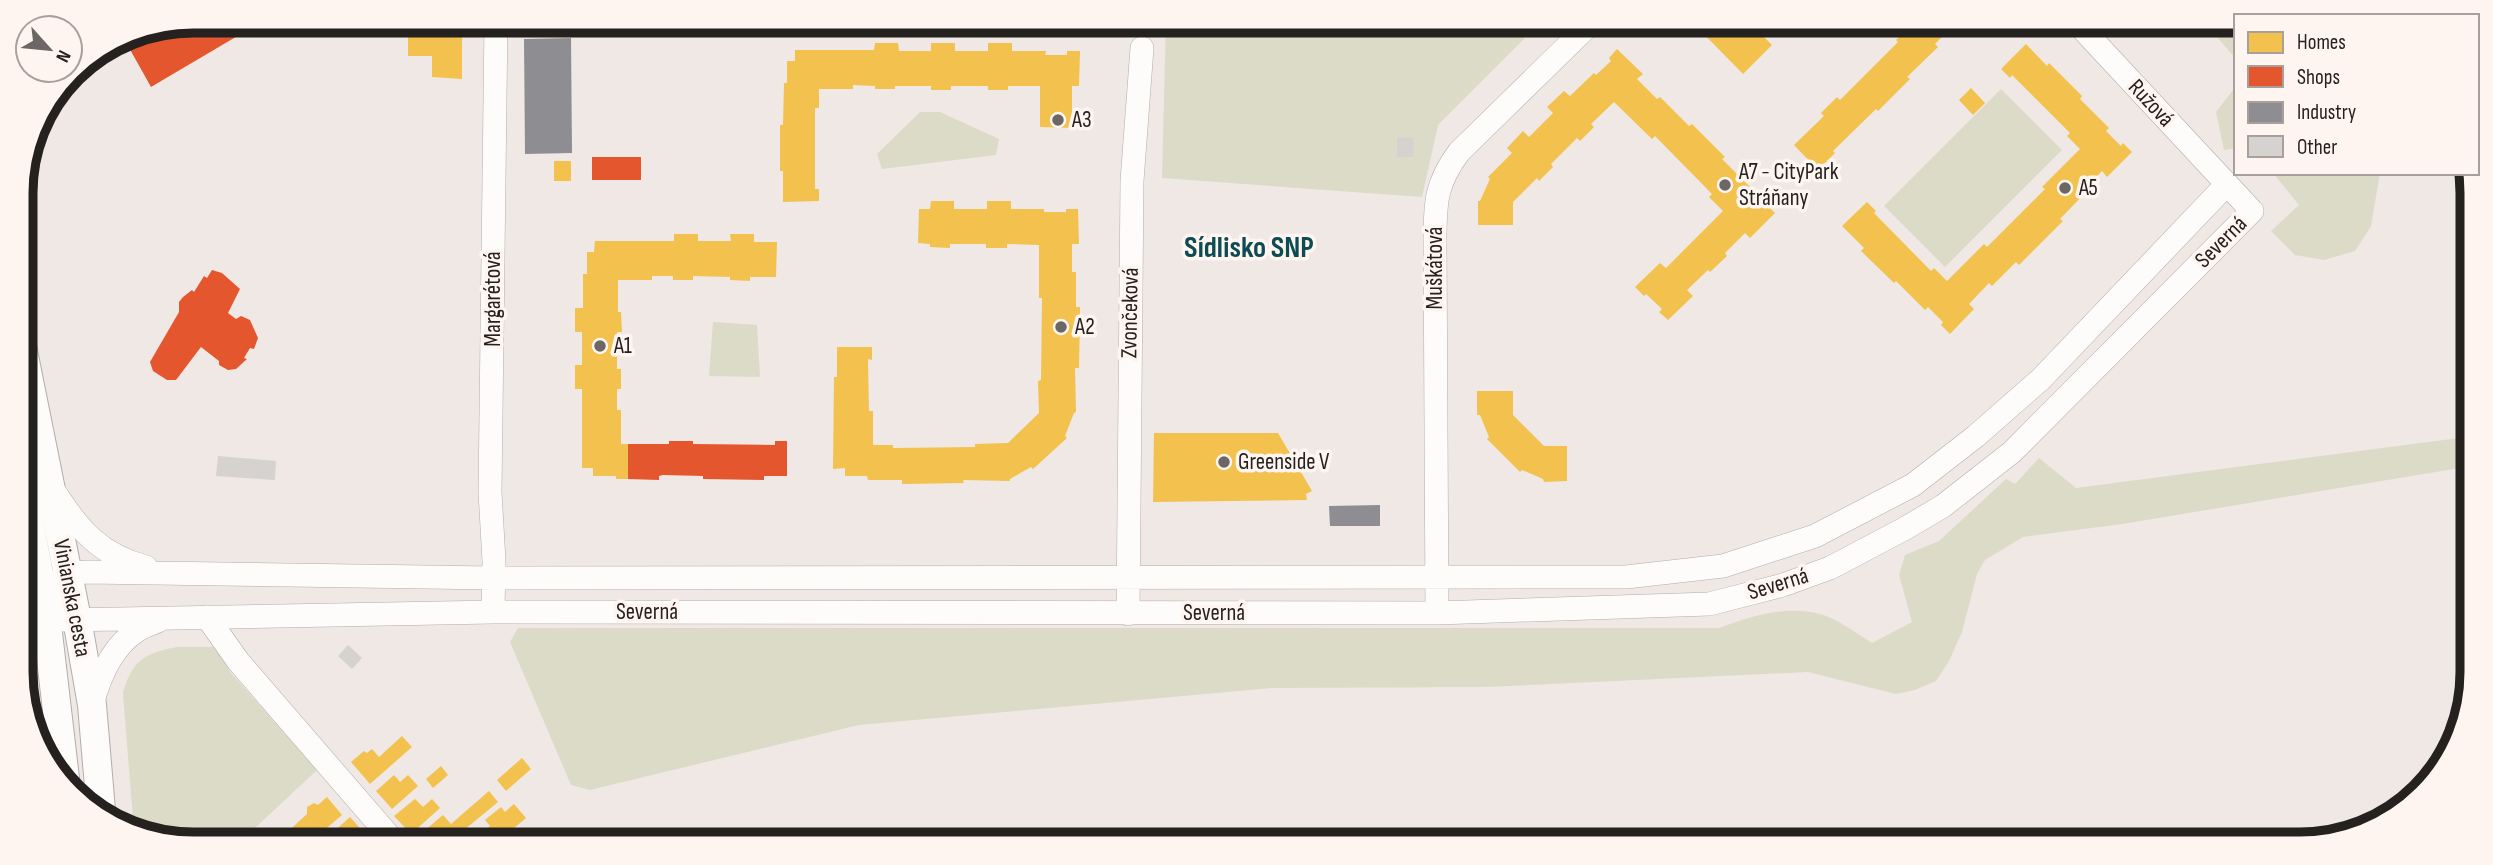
<svg xmlns="http://www.w3.org/2000/svg" width="2493" height="865" viewBox="0 0 2493 865" font-family="'Sofia Sans Condensed',sans-serif">
	<style>
		.green { fill: #dcdbc7 }
		.homes { fill: #f2c14e }
		.shops { fill: #e4572e }
		.industry { fill: #8d8d92 }
		.building { fill: #d6d2cf }
		.lines { fill: none; stroke-linecap: round; stroke-linejoin: round }
		.minor-casing { stroke: #b2adab; stroke-width: 24 }
		.major-casing { stroke: #b2adab; stroke-width: 30 }
		.minor { stroke: #fdfcfb; stroke-width: 23 }
		.major { stroke: #fdfcfb; stroke-width: 28 }
		.poi-dot { fill: #6c6764; stroke: #fff5f0; stroke-width: 2.5 }
		.labels { text-anchor: middle; dominant-baseline: central; stroke-width: 7; stroke-linejoin: round; paint-order: stroke }
		.street-label { font-size: 23px; fill: #25211f; stroke: #fff5f0 }
		.poi-label { font-size: 23px; fill: #25211f; stroke: #fff5f0; text-anchor: start }
		.district-label { font-size: 30px; font-weight: bold; fill: #0e4c53; stroke: #fff5f0 }
		.rim { fill: none; stroke: #25211f; stroke-width: 9 }
	</style>
	<rect width="100%" height="100%" fill="#efe8e5"/>
	<path class="green" d="M1166,21H1542L1438,125L1422,197L1162,178Z
		M2203,21H2236V59Z
		M2236,86V148L2224,150L2216,112Z
		M2001,89L2062,150L1945,267L1884,206Z
		M920,112H940L999,139L996,155L882,169L877,154Z
		M2273,173H2380L2371,226L2355,251L2324,260L2295,255L2271,231L2299,205Z
		M713,322L757,325L760,377L709,376Z
		M2467,437L2466,467L2122,524L2023,537L1985,560L1977,574L1962,632L1949,661L1936,681L1915,690L1896,694L1808,672L1486,687L1272,688L859,725L590,790L571,785L510,642L518,628H1719C1751,616 1785,605 1820,614C1838,619 1856,633 1872,643L1912,622L1899,575L1905,555L1939,541L2006,479L2015,484L2039,458L2076,488Z
		M177,647H215L231,673L317,770L238,844H193L138,835L134,832L123,693C132,660 145,653 177,647Z"/>
	<path class="homes" d="M432,21H462V79L432,77V56H408V22L432,23Z
		M1691,21H1748L1772,45L1743,74Z
		M1915,21H1969L1961,29L1955,24L1935,44L1938,47L1907,77L1910,79L1878,111L1876,109L1833,151L1835,153L1818,170L1794,145L1824,116L1821,113L1837,97L1840,100L1898,42L1896,40Z
		M875,43H898L899,51H931V43H955V51H988V43H1012V51H1046L1045,55H1067V51H1080L1079,86H1072V115H1076L1075,128L1040,127V86H1008V90H988V86H951V90H931V86H895V89H875V86L853,85V89H819V108H815V189H819V201L783,202V171H780V125H783L784,83H787V61H795V50H874Z
		M2026,44L2047,66L2049,63L2082,96L2080,99L2109,128L2106,131L2121,146L2123,143L2132,152L2107,177L2102,171L2082,192L2084,194L2060,219L2063,221L2019,265L2016,262L1992,286L1989,283L1969,304L1974,309L1950,334L1941,325L1943,322L1928,307L1925,310L1896,281L1894,283L1861,251L1864,248L1842,226L1867,202L1876,211L1874,213L1931,271L1934,268L1947,281L1984,244L1987,247L2045,189L2042,187L2080,149L2067,136L2070,133L2012,75L2010,78L2001,69Z
		M1617,49L1643,74L1637,79L1657,99L1660,97L1689,126L1692,124L1725,157L1722,159L1752,189L1749,192L1764,207L1766,204L1775,213L1750,238L1745,233L1725,253L1727,256L1710,272L1708,270L1687,290L1693,296L1668,320L1659,312L1662,309L1646,294L1644,296L1635,287L1660,263L1666,268L1723,211L1709,197L1712,194L1655,136L1652,139L1614,102L1591,124L1594,127L1580,141L1577,138L1551,164L1553,167L1539,181L1537,178L1513,202V225H1478V201H1480L1490,179L1488,177L1512,153L1507,148L1523,131L1529,137L1553,113L1547,107L1564,91L1570,96L1594,73L1596,75L1611,61L1609,58Z
		M1971,88L1985,103L1973,115L1959,100Z
		M554,161H571V181H554Z
		M931,201H954V209H987V201H1011V209H1044V212H1066V209H1078L1079,244H1072V272H1076V307H1080L1079,368H1075L1076,412L1074,413L1065,436L1067,438L1033,469L1031,467L1010,479V481L963,480L964,483L902,484V480H868L867,476H845V468L833,469L834,377H837V347H872V360L868,359L869,411H873V445H893V448L975,447V444L1008,443L1039,413L1038,381L1041,380L1042,298H1039V245L1007,244V248H986V244H950V248L930,247V244L918,243L919,209H930Z
		M674,234H698V241H731L730,234H754V242H777L776,277H750V281L730,280V277L693,276V280H673V276H652V280H618V312H621L622,332H617V369H621V389H617V410H621V444H628V479H616V476H593V468H582V389H575V365H582V332H575V308H583V274H587V252H594L595,241H674Z
		M1477,391H1513V415L1544,446H1567V481L1544,482L1543,479L1522,470L1520,472L1487,439L1489,437L1480,415H1477Z
		M1154,433H1278L1312,491L1306,494L1307,500L1153,502Z
		M402,736L412,747L370,784L351,762L364,751L367,753L372,749L379,757Z
		M522,758L531,769L506,791L497,780Z
		M441,766L448,775L433,788L426,779Z
		M394,775L400,782L408,775L418,786L392,809L376,791Z
		M489,791L498,802L447,844H422L417,837L443,815L451,824Z
		M327,797L342,815L308,844H281L283,836L307,814V807L314,803L318,805Z
		M415,799L423,807L432,799L440,808L411,834L394,816Z
		M514,804L526,818L495,844H469L490,826L485,820L501,807L505,812Z
		M350,817L364,833L352,844H336L329,836Z"/>
	<path class="shops" d="M193,21H247L251,28L151,87L123,37L128,34Z
		M592,157H641V180H592Z
		M212,270L222,273L240,289L228,313L236,319L241,316L250,320L258,338L254,349L250,348L244,358L247,359L236,369L228,370L219,365V361L201,347L176,380H167L153,371L150,362L179,312V302L183,297L192,290L194,292L204,276L207,278Z
		M669,441H693V444L775,445V441H787V476H764V480L703,479V476L663,475L659,476V480L628,479V444H669Z"/>
	<path class="industry" d="M571,38L572,153L525,154L524,39Z
		M1380,505V526H1330L1329,506Z"/>
	<path class="building" d="M1397,137L1414,138L1413,157H1397Z
		M218,456L276,461L275,480L216,476Z
		M348,645L362,658L352,669L338,656Z"/>
	<g class="lines">
		<defs>
			<path id="minor" d="M2075,21C2134,85 2193,148 2252,211L2012,452L1943,506L1904,529L1830,568L1783,585L1709,604L1437,613L493,612L65,620L44,599L66,573L88,572L493,578L1626,577L1723,566L1815,536L1913,485L1976,436L2041,379L2227,184
				M54,491C79,530 100,555 146,567
				M493,612L494,561L490,492L496,21
				M1437,613L1435,240C1435,202 1436,183 1459,152L1593,21
				M1128,614L1132,181L1142,48
				M207,617L238,661L396,844
				M92,705C99,678 112,646 138,630C143,626 152,624 158,621"/>
			<path id="major" d="M22,346L77,619L92,705L101,810
				M23,492L44,599L66,787"/>
		</defs>
		<use href="#minor" class="minor-casing"/>
		<use href="#major" class="major-casing"/>
		<use href="#minor" class="minor"/>
		<use href="#major" class="major"/>
	</g>
	<g class="poi-dot">
		<circle cx="1058" cy="120" r="7"/>
		<circle cx="1725" cy="185" r="7"/>
		<circle cx="2065" cy="188" r="7"/>
		<circle cx="1061" cy="327" r="7"/>
		<circle cx="600" cy="346" r="7"/>
		<circle cx="1224" cy="462" r="7"/>
	</g>
	<g class="labels">
		<g class="street-label">
			<text transform="translate(2151 103) rotate(47)">Ružová</text>
			<text transform="translate(2221 242) rotate(-45)">Severná</text>
			<text transform="translate(1435 268) rotate(-90)">Muškátová</text>
			<text transform="translate(493 299) rotate(-90)">Margarétová</text>
			<text transform="translate(1130 313) rotate(-89)">Zvončeková</text>
			<text transform="translate(1778 584) rotate(-17)">Severná</text>
			<text transform="translate(72 598) rotate(79)">Vinianska cesta</text>
			<text x="647" y="612">Severná</text>
			<text x="1214" y="613">Severná</text>
		</g>
		<g class="poi-label">
			<text x="1072" y="120">A3</text>
			<text x="1739" y="172">A7 - CityPark<tspan x="1739" dy="26">Stráňany</tspan></text>
			<text x="2079" y="188">A5</text>
			<text x="1075" y="327">A2</text>
			<text x="614" y="346">A1</text>
			<text x="1238" y="462">Greenside V</text>
		</g>
		<g class="district-label">
			<text x="1249" y="248">Sídlisko SNP</text>
		</g>
	</g>
	<path d="M0 0H2493V865H0ZM193 33H2300A160 160 0 0 1 2460 193V672A160 160 0 0 1 2300 832H193A160 160 0 0 1 33 672V193A160 160 0 0 1 193 33Z" fill="#fff5f0" fill-rule="evenodd"/>
	<path class="rim" d="M193 33H2300A160 160 0 0 1 2460 193V672A160 160 0 0 1 2300 832H193A160 160 0 0 1 33 672V193A160 160 0 0 1 193 33Z"/>
	<rect x="2234" y="14" width="245" height="161" fill="#fff5f0" stroke="#a8a09c" stroke-width="2"/>
	<rect x="2248" y="32" width="35" height="21" fill="#f2c14e" stroke="#a8a09c" stroke-width="2"/>
	<text x="2297" y="49" font-size="21" fill="#25211f">Homes</text>
	<rect x="2248" y="66" width="35" height="21" fill="#e4572e" stroke="#a8a09c" stroke-width="2"/>
	<text x="2297" y="84" font-size="21" fill="#25211f">Shops</text>
	<rect x="2248" y="102" width="35" height="21" fill="#8d8d92" stroke="#a8a09c" stroke-width="2"/>
	<text x="2297" y="119" font-size="21" fill="#25211f">Industry</text>
	<rect x="2248" y="136" width="35" height="21" fill="#d6d2cf" stroke="#a8a09c" stroke-width="2"/>
	<text x="2297" y="154" font-size="21" fill="#25211f">Other</text>
	<g transform="translate(49 49) rotate(117)"><circle r="33" fill="#fff5f0" stroke="#a8a09c" stroke-width="2"/>
	<path d="M0-5L12 26L0 18L-12 26Z" fill="#6c6764"/>
	<text y="-10" font-size="19" font-weight="bold" text-anchor="middle" fill="#25211f">N</text>
	</g>
</svg>
